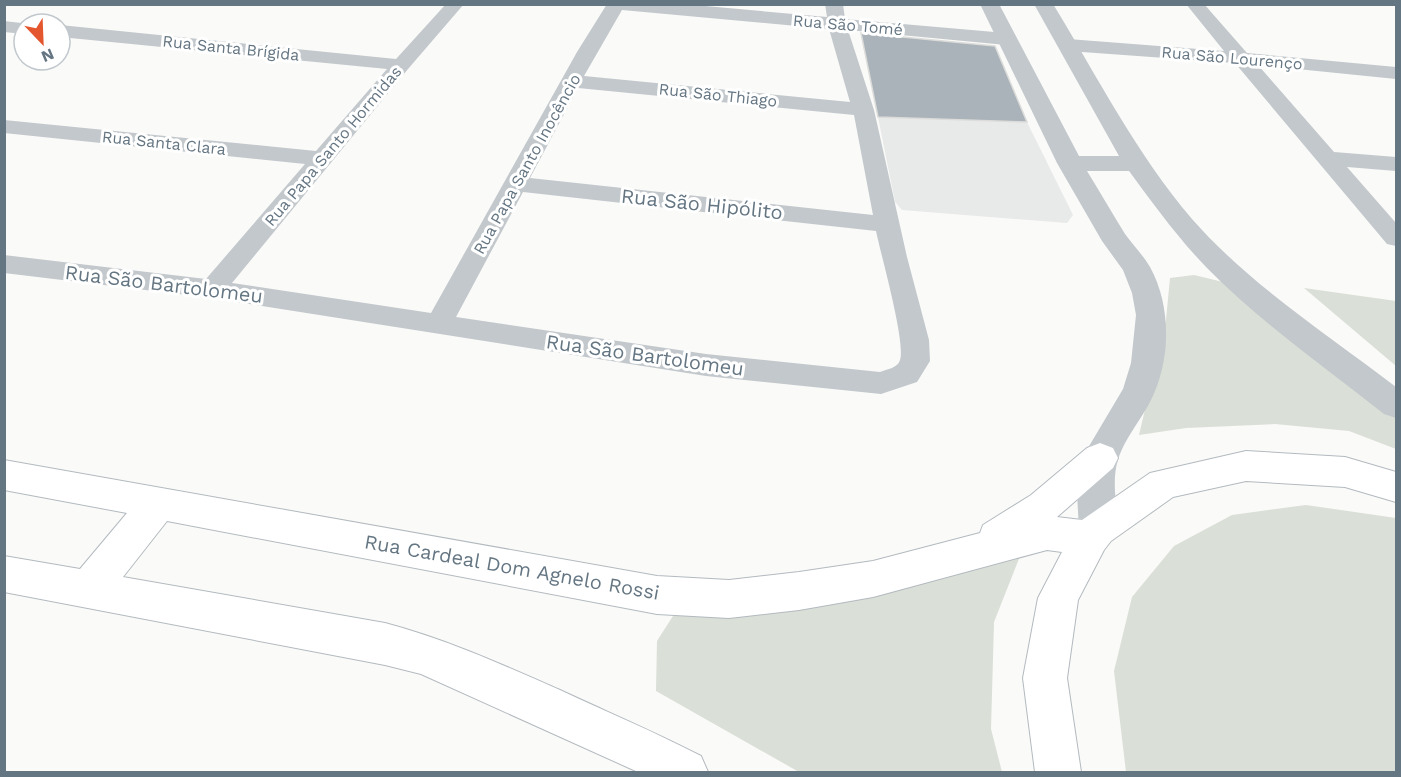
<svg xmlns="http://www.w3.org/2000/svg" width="1401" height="777" viewBox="0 0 1401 777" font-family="'Work Sans',sans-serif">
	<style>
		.built { fill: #e8e9e9 }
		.green { fill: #dadfd7 }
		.building { fill: #aab3b9; stroke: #dcdcda; stroke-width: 1.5 }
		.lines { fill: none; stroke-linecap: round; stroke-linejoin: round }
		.secondary-casing { stroke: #b3babf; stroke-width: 2 }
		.minor { fill: #c3c8cc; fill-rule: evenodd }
		.tertiary { fill: #c3c8cc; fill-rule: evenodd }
		.secondary { fill: #fff; fill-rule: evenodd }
		.labels { text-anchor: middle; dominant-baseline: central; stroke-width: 6; stroke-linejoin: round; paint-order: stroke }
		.far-street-label { font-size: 16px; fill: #657683; stroke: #fff }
		.street-label { font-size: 20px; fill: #657683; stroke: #fff }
	</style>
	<rect width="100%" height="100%" fill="#fafaf8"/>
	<path class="built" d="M878,117L1027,122L1073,215L1067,223L902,210L895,202Z"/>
	<path class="green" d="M1194,275L1223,282L1396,415V449L1349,431L1275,424L1186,428L1139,435L1166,320L1170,278Z
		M1304,288L1396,301V366Z
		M1306,505L1396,518V772H1126L1114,671L1132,597L1174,546L1232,515Z
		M1026,541L994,622L991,729L1002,772H799L656,691L657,641L680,605Z"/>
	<path class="building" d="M861,33L995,46L1027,122L878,117Z"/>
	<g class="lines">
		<defs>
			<path id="secondary" d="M1100,443L1113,448L1118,458L1113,468L1057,517L1082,520L1150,473L1246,451L1345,457L1396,472V502L1345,487L1246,481L1173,497L1111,541L1104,550L1078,600L1067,678L1081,772H1035L1023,678L1038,598L1062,552L1047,550L873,597L799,610L729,618L657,614L167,521L123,577L385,623C446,639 503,665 560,690C607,712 655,732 701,756L708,772H638L421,674L385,665L4,592V556L80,569L127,513L4,490V460L657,576L729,580L799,572L873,561L980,533L983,525L1031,495L1087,448Z"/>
		</defs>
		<use href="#secondary" class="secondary-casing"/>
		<path class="minor" d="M446,4H464L408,69L232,283L431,313L577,52L607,4H683L827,17L825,4H843L845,19L1006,33L1013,35L1015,39L1013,43L1006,45L848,30L874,110L907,257L929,340L930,361L917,382L881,394L706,376L212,298L4,273V255L206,279L305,164L4,133V120L316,151L387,69L60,37V25L396,59ZM622,10L829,29L850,102L584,76ZM578,88L854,115L873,215L530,178ZM523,192L876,231C881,255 906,343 900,360C898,368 887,369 880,372L706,354L456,317Z
			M1186,4H1204L1247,53L1396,67V79L1258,65L1334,152L1396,157V171L1347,167L1396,223V246L1387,244L1235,63L1068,51L1061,49L1059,45L1061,41L1068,39L1224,51Z
			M4,21L30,24H24V34L4,32Z"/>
		<path class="tertiary" d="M980,4H999L1079,156H1119L1034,4H1053C1097,76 1137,155 1192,219C1250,285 1327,334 1396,387V418L1384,414C1325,367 1260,322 1207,268C1178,238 1154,205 1129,171H1087C1100,192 1112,213 1125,234C1133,245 1143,255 1150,267C1170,303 1171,353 1155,391C1146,415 1125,436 1118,460C1109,487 1123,517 1111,541L1098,546L1085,541L1079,529L1077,494L1082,458L1123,389L1131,363L1136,315L1132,293L1123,270L1102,241L1057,163Z"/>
		<use href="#secondary" class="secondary"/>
	</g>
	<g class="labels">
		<g class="far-street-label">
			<text transform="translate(848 25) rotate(5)">Rua São Tomé</text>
			<text transform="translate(231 48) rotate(6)">Rua Santa Brígida</text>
			<text transform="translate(1232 58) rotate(5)">Rua São Lourenço</text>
			<text transform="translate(718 95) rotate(6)">Rua São Thiago</text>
			<text transform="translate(164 143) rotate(6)">Rua Santa Clara</text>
			<text transform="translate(333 146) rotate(-50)">Rua Papa Santo Hormidas</text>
			<text transform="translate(527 164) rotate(-61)">Rua Papa Santo Inocêncio</text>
		</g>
		<g class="street-label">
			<text transform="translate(702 204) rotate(6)">Rua São Hipólito</text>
			<text transform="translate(164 284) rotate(7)">Rua São Bartolomeu</text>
			<text transform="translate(645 355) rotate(8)">Rua São Bartolomeu</text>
			<text transform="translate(512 567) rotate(10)">Rua Cardeal Dom Agnelo Rossi</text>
		</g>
	</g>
	<rect width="1401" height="777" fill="none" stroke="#657683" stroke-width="12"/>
	<g transform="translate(42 42) rotate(157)"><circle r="28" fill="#ffffff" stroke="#c1c8cd" stroke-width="1.5"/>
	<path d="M0-4.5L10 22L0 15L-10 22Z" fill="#e4572e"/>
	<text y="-9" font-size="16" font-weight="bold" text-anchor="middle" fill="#657683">N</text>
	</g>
</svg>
